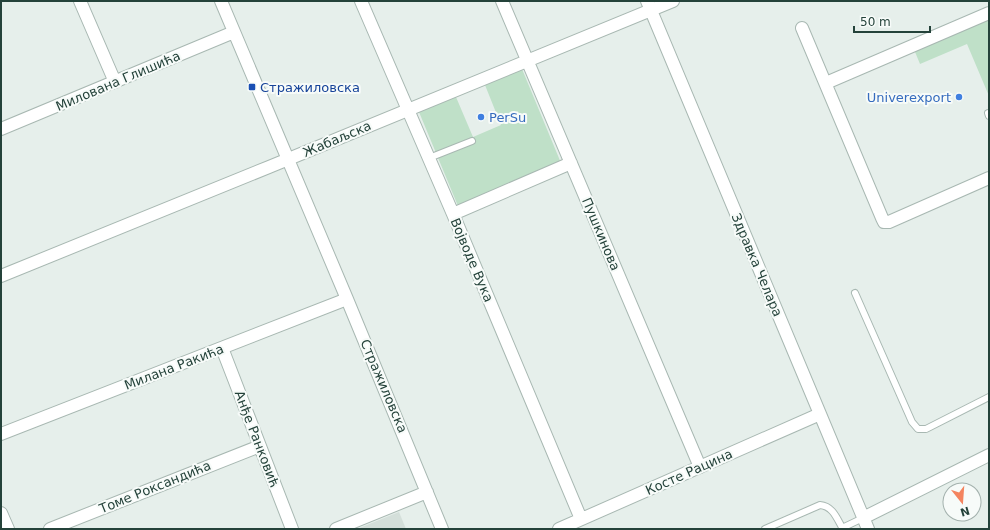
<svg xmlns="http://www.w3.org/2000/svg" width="990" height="530" viewBox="0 0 990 530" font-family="'DejaVu Sans',sans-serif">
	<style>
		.built { fill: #d4dfda }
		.green { fill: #bfe0c8 }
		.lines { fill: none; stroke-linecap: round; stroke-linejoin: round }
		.lane-casing { stroke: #a8b8b2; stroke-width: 8 }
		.street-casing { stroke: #a8b8b2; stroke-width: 14 }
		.lane { stroke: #fff; stroke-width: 6 }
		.street { stroke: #fff; stroke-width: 12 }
		.transit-dot { fill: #1a4fb4; stroke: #f7fbf9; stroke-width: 1.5 }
		.shop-dot { fill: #3f7fe0; stroke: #f7fbf9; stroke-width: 1.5 }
		.labels { text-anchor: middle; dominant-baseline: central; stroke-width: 4; stroke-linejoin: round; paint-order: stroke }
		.street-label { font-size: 13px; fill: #24423a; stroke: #f7fbf9 }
		.transit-label { font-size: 13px; fill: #164399; stroke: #f7fbf9; text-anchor: start }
		.shop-label { font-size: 13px; fill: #366cbe; stroke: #f7fbf9; text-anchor: end }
	</style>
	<rect width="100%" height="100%" fill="#e6efeb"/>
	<path class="built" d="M399,512L406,529H357Z"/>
	<path class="green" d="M989,17V96L967,44L920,64L913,47Z
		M522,69L561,163L458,206L419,112L456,97L473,137L501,125L485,85Z"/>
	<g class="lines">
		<defs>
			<path id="lane" d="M988,113L989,116
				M429,158L472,141
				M855,293L912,422L918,429H926L989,397
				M842,528L863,518
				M765,529L820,505C833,506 837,519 843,529"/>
			<path id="street" d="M80,1L115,82
				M221,1L347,299L442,529
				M361,1L453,214L581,519
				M502,1L700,467
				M647,1L820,414L868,529
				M802,28L882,218L884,222H889L989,178
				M826,83L989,13
				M1,129L234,32
				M453,214L571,163
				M1,276L269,167L673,1
				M222,348L292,529
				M1,434L347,299
				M1,513L8,529
				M863,518L989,455
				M50,529L260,446
				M336,529L427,492
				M559,529L820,414"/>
		</defs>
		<use href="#lane" class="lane-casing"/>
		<use href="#street" class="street-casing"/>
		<use href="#lane" class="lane"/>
		<use href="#street" class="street"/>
	</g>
	<rect class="transit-dot" x="248" y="83" width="8" height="8" rx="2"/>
	<g class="shop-dot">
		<circle cx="959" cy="97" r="4"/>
		<circle cx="481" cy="117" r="4"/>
	</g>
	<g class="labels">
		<g class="street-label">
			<text transform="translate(118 81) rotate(-23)">Милована Глишића</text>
			<text transform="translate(337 139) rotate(-23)">Жабаљска</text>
			<text transform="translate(601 234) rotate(67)">Пушкинова</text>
			<text transform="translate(472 260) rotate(67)">Војводе Вука</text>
			<text transform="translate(757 265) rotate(67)">Здравка Челара</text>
			<text transform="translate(174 367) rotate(-21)">Милана Ракића</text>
			<text transform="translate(384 386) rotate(67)">Стражиловска</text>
			<text transform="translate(257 439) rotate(69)">Анђе Ранковић</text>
			<text transform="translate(689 472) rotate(-24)">Косте Рацина</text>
			<text transform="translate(155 487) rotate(-22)">Томе Роксандића</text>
		</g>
		<g class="transit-label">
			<text x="260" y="87">Стражиловска</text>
		</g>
		<g class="shop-label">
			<text x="951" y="97">Univerexport</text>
			<text x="489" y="117" text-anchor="start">PerSu</text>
		</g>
	</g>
	<rect width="990" height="530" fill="none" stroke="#24423a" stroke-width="4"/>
	<g transform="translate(962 502) rotate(163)"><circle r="19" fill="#f7fbf9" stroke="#a3b1ad"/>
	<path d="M0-3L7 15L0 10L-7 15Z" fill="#f4845f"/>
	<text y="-6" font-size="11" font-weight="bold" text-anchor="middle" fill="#24423a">N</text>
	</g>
	<path d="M854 26v6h76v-6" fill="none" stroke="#24423a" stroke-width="2"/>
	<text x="860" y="26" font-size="12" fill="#24423a" stroke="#f7fbf9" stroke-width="3" paint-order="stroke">50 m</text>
</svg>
